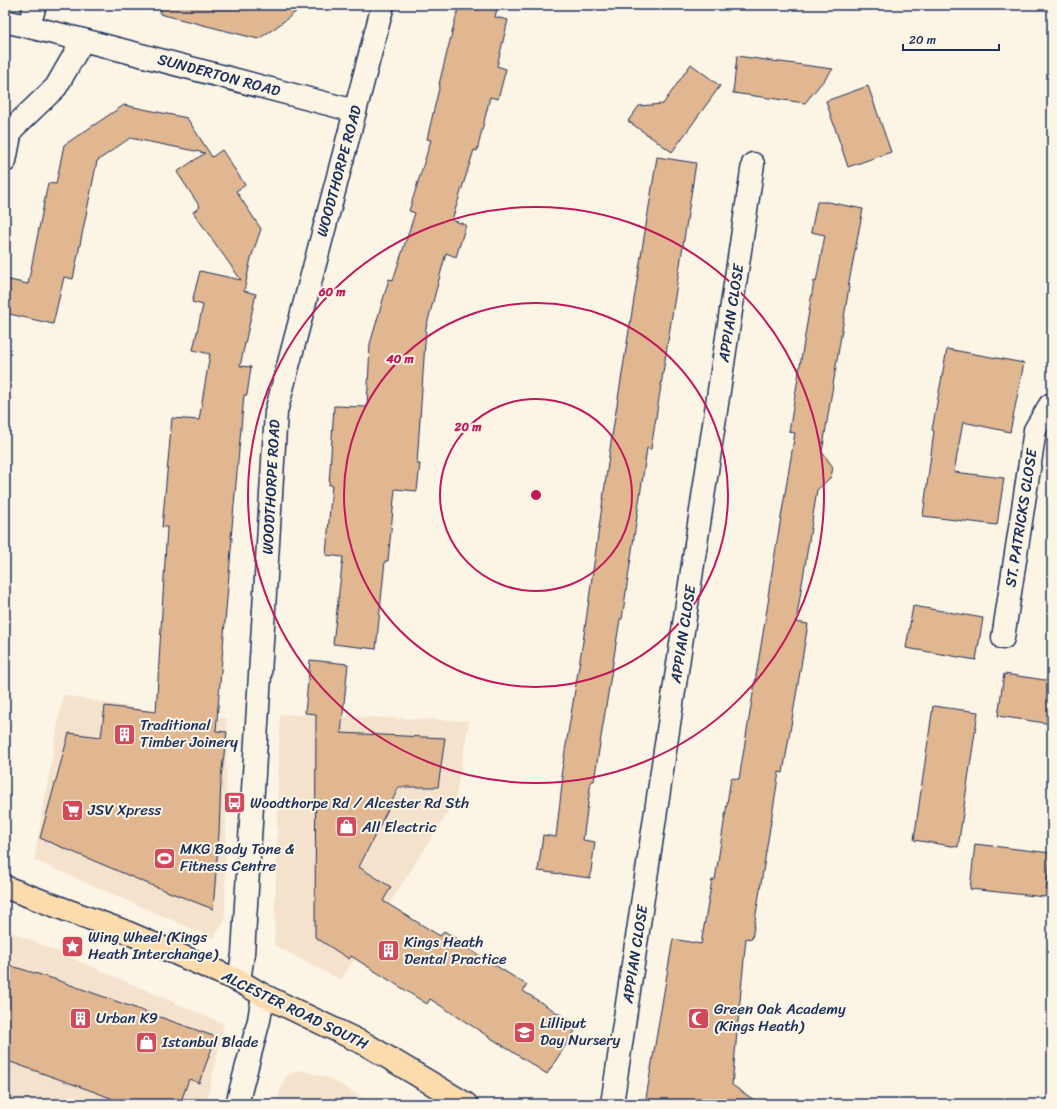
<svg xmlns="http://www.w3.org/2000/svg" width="1057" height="1109" viewBox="0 0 1057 1109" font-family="Sriracha,sans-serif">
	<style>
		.built { fill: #f4e2cc }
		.building { fill: #e0b790; stroke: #1b2f5e }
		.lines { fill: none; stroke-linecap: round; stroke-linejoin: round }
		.minor-casing { stroke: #1b2f5e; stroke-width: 25 }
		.tertiary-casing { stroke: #1b2f5e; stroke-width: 25 }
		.trunk-casing { stroke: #1b2f5e; stroke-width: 25 }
		.minor { stroke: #fcf5e5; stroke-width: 22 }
		.tertiary { stroke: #fcf5e5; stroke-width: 22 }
		.trunk { stroke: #fcdcac; stroke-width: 22 }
		.ring { fill: none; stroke: #c2185b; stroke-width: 2 }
		.labels { text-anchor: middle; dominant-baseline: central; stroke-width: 4; stroke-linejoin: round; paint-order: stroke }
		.street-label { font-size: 15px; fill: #1b2f5e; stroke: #fcf5e5 }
		.poi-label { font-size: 15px; fill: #1b2f5e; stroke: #fcf5e5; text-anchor: start }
		.centre { fill: #c2185b; stroke: #fcf5e5; stroke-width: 2 }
		.ring-label { font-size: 12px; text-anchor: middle; font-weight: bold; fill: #c2185b; stroke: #fcf5e5; stroke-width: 4; stroke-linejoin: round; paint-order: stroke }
	</style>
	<rect width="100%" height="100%" fill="#fcf5e5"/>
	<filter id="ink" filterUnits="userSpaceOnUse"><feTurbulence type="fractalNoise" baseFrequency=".025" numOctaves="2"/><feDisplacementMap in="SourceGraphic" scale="8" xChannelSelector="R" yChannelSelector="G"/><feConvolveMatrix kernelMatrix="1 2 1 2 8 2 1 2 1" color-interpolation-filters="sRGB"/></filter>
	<g filter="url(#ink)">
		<path class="built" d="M63,695L150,711L227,718L225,921L213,938L34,860Z
			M280,714L469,721L455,801L341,980L274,945Z
			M5,929L224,1024L206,1104H5Z
			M299,1070L329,1078L373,1104H276L286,1076Z"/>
		<path class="building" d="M161,5H305L275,28L258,39L160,14Z
			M459,5H498L495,17L508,20L497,66L506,69L498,99L490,97L477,151L474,150L452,220L466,225L456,257L446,253L426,328L417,464H420L417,491L395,489L388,561H385L376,649L333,644L343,557L326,555L332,485H329L334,406L367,407L370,344L389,279L393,280L415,213L409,211L431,140L427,139L440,84H439Z
			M737,56L773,61L833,69L805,103L733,93Z
			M691,64L720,86L672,152L628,121L639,106L663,104Z
			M868,86L891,152L848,167L826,101Z
			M124,105L187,118L212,157L222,150L245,185L236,191L261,229L251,258L244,291L256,294L240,366L251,367L247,395H244L231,538H232L216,731L227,732L221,777L219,834L213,909L151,885L40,838L69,733L101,737L105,706L156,712L167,527H162L172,418L199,420L210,354L193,350L203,305L192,302L200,271L241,280L193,212L200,207L177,172L205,153L130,138L97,161L73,279L64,277L53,324L5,313V279L28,284L48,183L56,184L64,145Z
			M657,157L696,163L651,449L647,448L622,619H620L594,781H591L583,840L595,842L590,878L538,871L543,835L556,837L563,776H561L584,635L611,442Z
			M817,202H828L863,209L848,287H849L822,452L833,467L831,477L817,490L796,622L808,624L783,773L779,772L752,939L746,938L732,1085L760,1104H645L673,939L701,944L712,880H715L731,778L739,779L769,597L768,596L795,433L789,432L814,281L816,282L825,235L811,232Z
			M947,349L1024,363L1010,432L963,422L954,472L1004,478L997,525L923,516L934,431L932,430Z
			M913,606L983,618L976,660L906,648Z
			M310,660L348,664L341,733L445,738L438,787H399L359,867L391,887L383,901L440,936L444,931L465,944L464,946L527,985L523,991L578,1026L547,1074L430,999L427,1004L351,956L349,959L315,937L316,714L305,713Z
			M1004,674L1052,681V724L998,716Z
			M933,706L978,712L958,847L914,840Z
			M975,844L1051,853L1045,897L970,889Z
			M5,964L54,979L216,1037L199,1083L189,1079L180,1104H126L95,1092L5,1060Z"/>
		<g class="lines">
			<defs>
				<path id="minor" d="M5,21L83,40L355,111
					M29,26L35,5
					M5,161L11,130L56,87L83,40
					M1003,638L1035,430L1050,405L1052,404
					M239,981L243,954L276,412L383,5
					M612,1104L753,164"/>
				<path id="tertiary" d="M237,1104L259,1020L263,995"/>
				<path id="trunk" d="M5,887L69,911L124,931L239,981L263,995L367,1045L466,1104"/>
			</defs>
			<use href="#minor" class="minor-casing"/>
			<use href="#tertiary" class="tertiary-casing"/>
			<use href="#trunk" class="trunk-casing"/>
			<use href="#minor" class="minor"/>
			<use href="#tertiary" class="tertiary"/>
			<use href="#trunk" class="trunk"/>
		</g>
	</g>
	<g class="ring">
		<circle cx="536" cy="495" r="96"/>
		<circle cx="536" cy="495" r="192"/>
		<circle cx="536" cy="495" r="288"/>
	</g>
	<defs>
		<symbol id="building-square" viewBox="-11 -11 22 22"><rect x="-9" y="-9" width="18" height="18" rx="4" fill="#d1495b" stroke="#fcf5e5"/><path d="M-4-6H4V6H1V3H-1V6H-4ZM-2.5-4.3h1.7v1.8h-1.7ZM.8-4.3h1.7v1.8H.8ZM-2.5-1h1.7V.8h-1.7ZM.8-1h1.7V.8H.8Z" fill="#fff"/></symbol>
		<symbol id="bus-square" viewBox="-11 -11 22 22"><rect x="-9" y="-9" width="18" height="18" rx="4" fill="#d1495b" stroke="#fcf5e5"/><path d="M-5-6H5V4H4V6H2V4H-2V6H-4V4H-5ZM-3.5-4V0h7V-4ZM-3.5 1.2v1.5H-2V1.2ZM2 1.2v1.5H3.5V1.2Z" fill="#fff"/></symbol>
		<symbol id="supermarket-square" viewBox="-11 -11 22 22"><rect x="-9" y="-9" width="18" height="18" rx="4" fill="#d1495b" stroke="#fcf5e5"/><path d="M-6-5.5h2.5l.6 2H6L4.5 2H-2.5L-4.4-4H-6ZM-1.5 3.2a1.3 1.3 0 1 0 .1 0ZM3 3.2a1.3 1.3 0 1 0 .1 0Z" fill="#fff"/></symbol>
		<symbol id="shop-square" viewBox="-11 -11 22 22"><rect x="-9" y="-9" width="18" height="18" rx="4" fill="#d1495b" stroke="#fcf5e5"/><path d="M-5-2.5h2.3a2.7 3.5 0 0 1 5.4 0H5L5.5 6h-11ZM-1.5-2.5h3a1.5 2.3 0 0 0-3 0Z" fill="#fff"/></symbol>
		<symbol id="stadium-square" viewBox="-11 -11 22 22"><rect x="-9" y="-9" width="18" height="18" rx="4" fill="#d1495b" stroke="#fcf5e5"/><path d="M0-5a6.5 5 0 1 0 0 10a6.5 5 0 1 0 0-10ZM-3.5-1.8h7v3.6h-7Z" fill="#fff"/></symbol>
		<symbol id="sight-square" viewBox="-11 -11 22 22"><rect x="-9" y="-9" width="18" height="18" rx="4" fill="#d1495b" stroke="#fcf5e5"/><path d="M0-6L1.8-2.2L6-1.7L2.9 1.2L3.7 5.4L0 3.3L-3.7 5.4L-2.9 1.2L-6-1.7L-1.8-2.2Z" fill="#fff"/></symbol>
		<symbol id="mosque-square" viewBox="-11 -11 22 22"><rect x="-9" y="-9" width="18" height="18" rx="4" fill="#d1495b" stroke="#fcf5e5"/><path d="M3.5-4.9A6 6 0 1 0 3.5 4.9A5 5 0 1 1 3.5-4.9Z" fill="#fff"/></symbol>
		<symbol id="school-square" viewBox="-11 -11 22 22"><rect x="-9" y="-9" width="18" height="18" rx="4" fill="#d1495b" stroke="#fcf5e5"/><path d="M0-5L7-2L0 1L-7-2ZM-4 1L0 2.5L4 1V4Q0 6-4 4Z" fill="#fff"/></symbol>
	</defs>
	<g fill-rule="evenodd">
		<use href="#building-square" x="112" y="722" width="25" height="25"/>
		<use href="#bus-square" x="222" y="790" width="25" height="25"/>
		<use href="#supermarket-square" x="60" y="798" width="25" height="25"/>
		<use href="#shop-square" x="334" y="814" width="25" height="25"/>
		<use href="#stadium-square" x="152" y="846" width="25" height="25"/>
		<use href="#sight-square" x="60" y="934" width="25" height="25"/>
		<use href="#building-square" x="376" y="938" width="25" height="25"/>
		<use href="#building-square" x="68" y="1006" width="25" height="25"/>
		<use href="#mosque-square" x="686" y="1006" width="25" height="25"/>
		<use href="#school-square" x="512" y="1020" width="25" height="25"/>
		<use href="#shop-square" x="134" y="1030" width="25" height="25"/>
	</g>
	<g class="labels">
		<g class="street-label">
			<text transform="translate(219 75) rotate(15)">SUNDERTON ROAD</text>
			<text transform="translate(339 171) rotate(-75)">WOODTHORPE ROAD</text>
			<text transform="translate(731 313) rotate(-81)">APPIAN CLOSE</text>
			<text transform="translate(271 487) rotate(-87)">WOODTHORPE ROAD</text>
			<text transform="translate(1021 518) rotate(-81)">ST. PATRICKS CLOSE</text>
			<text transform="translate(683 634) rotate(-81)">APPIAN CLOSE</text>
			<text transform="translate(635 954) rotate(-81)">APPIAN CLOSE</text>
			<text transform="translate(295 1010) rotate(26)">ALCESTER ROAD SOUTH</text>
		</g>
		<g class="poi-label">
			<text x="140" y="725">Traditional<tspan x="140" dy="17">Timber Joinery</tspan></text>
			<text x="250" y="803">Woodthorpe Rd / Alcester Rd Sth</text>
			<text x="88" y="810">JSV Xpress</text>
			<text x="362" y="827">All Electric</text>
			<text x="180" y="849">MKG Body Tone &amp;<tspan x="180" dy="17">Fitness Centre</tspan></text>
			<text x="88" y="937">Wing Wheel (Kings<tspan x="88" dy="17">Heath Interchange)</tspan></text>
			<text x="404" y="942">Kings Heath<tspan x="404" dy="17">Dental Practice</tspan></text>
			<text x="714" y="1009">Green Oak Academy<tspan x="714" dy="17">(Kings Heath)</tspan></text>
			<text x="96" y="1018">Urban K9</text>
			<text x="540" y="1023">Lilliput<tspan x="540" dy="17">Day Nursery</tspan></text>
			<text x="162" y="1042">Istanbul Blade</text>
		</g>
	</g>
	<circle cx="536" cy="495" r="6" class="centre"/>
	<g class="ring-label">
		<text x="332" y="296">60 m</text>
		<text x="400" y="363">40 m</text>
		<text x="468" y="431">20 m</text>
	</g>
	<rect width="1057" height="1109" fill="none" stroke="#fcf5e5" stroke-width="20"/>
	<rect x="10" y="10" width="1037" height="1089" fill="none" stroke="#1b2f5e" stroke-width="1.5" filter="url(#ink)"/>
	<path d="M903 44v6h96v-6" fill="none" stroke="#1b2f5e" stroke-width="2"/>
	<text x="909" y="44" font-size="12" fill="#1b2f5e" stroke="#fcf5e5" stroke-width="3" paint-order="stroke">20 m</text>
</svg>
